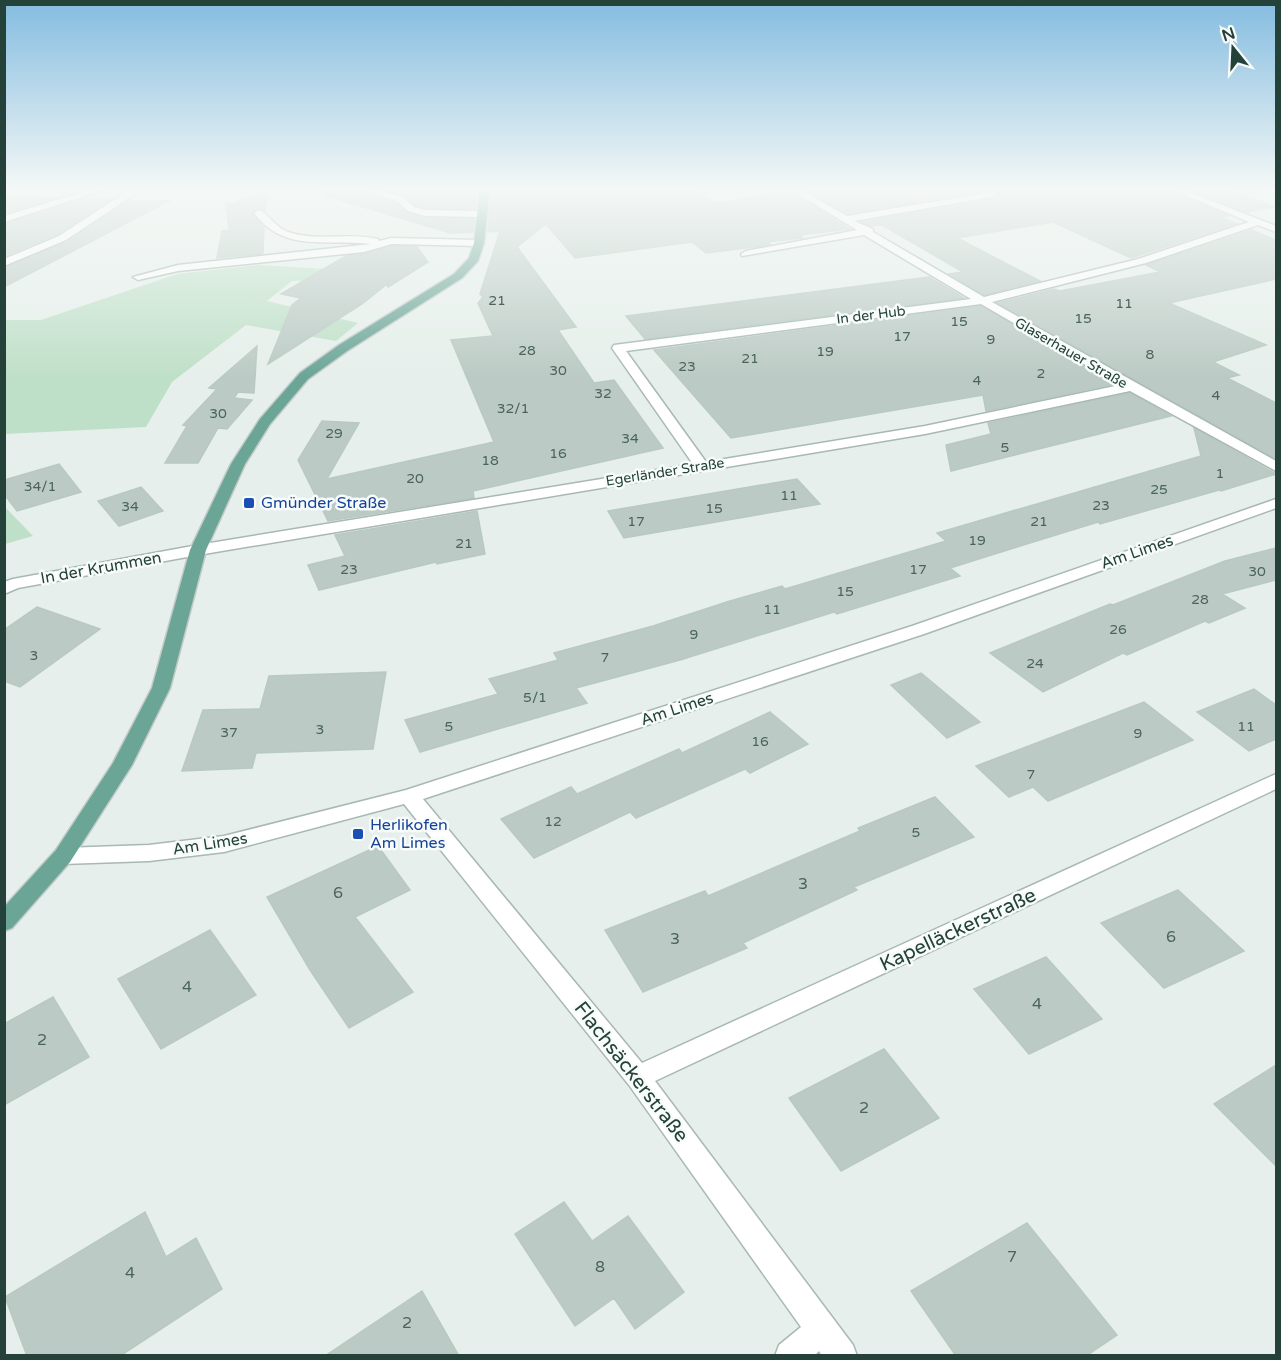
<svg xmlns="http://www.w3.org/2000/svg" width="1281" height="1360" viewBox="0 0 1281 1360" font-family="'Varela Round',sans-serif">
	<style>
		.green { fill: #bfe0c8 }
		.building { fill: #bbcac4; stroke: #b8c9c2; stroke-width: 1.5 }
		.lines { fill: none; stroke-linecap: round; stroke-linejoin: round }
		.minor-casing { stroke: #a8b8b2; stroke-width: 3 }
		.major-casing { stroke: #c2cac8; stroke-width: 3 }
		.minor { fill: #fff; fill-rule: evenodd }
		.major { fill: #6aa596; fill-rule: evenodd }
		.transit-dot { fill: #1a4fb4; stroke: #f7fbf9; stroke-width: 2 }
		.labels { text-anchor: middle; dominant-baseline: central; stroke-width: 5; stroke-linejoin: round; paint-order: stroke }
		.number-label { font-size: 14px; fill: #4a645c }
		.far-street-label { font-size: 14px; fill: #24423a; stroke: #f7fbf9 }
		.transit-label { font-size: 16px; fill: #164399; stroke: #f7fbf9; text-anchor: start }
		.street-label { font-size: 16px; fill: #24423a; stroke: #f7fbf9 }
		.near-number-label { font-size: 16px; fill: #4a645c }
		.near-street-label { font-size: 20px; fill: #24423a; stroke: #f7fbf9 }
	</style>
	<rect width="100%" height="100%" fill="#e6efeb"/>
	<path class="green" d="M258,265L344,270L333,280L292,281L267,301L358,323L336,341L246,325L172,382L146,427L5,434V320H41L177,274Z
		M4,507H5L33,536L5,544Z"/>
	<path class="building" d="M324,188H352L353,190L394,202L407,213L424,218L474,219L473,232L450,233L323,195Z
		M377,188H478L475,209L425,208L415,205L402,194Z
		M492,188H687L715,203L790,192L850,229L800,235L803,238L768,242L770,244L762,246L706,253L692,242L575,258L546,224L517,247L576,327L558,330L594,383L614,380L663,448L473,491L474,498L328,521L298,460L322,421L359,423L327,479L494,442L451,340L493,336L478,303L483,297L480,294L500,231L488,232Z
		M819,188H1166L1228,216L1221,217L1237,224L1131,258L1053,222L957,238L1040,281L984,295L949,274L963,272L882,225L871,226L862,222L991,199L998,194L996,190L847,214L806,190Z
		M1184,188H1225L1275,207L1247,212Z
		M267,192L265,211L258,208L252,213L264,227L263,254L217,258L222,231L229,230L226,203H237V201Z
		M4,196L57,198L4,213Z
		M85,198L111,199L58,234L4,256V224Z
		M130,200L169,201L4,287V268L67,242Z
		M1251,230L1276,240V279L1169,303L1266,345L1213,362L1239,375L1227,378L1276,403V459L998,303L1054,289L1060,291L1160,272L1146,265Z
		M392,246L417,247L428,262L388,287L387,284L362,304L268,364L292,305L301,298L281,294L346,256L365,254Z
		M929,277L964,298L645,339L626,316Z
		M981,306L1114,384L986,411L983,395L731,438L654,350Z
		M257,346L254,393L238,392L234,398L252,400L227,429L218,428L198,463H165L187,426L183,425L217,389L209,388Z
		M1130,393L1171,416L951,471L946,445L991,434L988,423Z
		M1194,428L1276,474L1221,491L1219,490L1100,524L1098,522L1017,547L950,568L960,576L837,614L834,612L680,660L576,688L587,703L420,752L405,720L498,694L489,679L558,660L554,653L653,626L730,601L782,586L785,589L946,541L937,533L1201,456Z
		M59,464L81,492L17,511L4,494V480Z
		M797,479L820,504L624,538L608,511Z
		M141,487L163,511L119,526L98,501Z
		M477,511L485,554L437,564L436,562L319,590L308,565L345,556L335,535Z
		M1276,548V580L1222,594L1245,608L1209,623L1205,621L1127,655L1123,653L1043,692L990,653L1110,604L1113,605L1225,561Z
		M37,607L100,629L20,687L4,681V630Z
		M386,672L373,749L256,753L252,768L182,771L203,710L260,709L269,676Z
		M921,673L980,722L947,738L891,685Z
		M1254,689L1276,705V739L1249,751L1197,712Z
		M1144,702L1193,740L1048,801L1033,787L1009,797L976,766Z
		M770,712L808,744L750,773L745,769L636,818L630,812L534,858L501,819L571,787L577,794L679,749L682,753Z
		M935,797L974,837L854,887L857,890L743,943L747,948L643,992L605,930L705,891L708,896L860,831L858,828Z
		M378,846L410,890L355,917L413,992L349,1028L310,970L267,897Z
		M1178,890L1244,951L1164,988L1101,923Z
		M210,930L256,995L161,1049L118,979Z
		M1046,957L1102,1019L1029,1054L974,989Z
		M53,997L89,1057L4,1105V1024Z
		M884,1049L939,1118L841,1171L789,1098Z
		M1276,1065V1166L1214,1104Z
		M564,1202L592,1241L628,1216L684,1292L635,1329L614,1298L575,1326L515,1234Z
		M145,1212L166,1257L196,1238L222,1289L120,1356H27L5,1297Z
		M1027,1223L1117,1335L1086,1356H956L911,1291Z
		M422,1291L459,1356H325Z"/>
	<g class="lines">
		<defs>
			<path id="minor" d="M96,188H110L4,222V216Z
				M132,188H144L66,240L4,266V259L59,236Z
				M354,188H369L401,196L414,207L425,210L482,211L487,214L482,217L425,216L408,211L395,200Z
				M788,188H798L847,216L994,192L996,194L991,197L854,221L873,229V232L984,297L1138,259L1249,222L1168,188H1179L1276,226V232L1258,225L1146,263L992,302L1276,461V471L1130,391L925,434L198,555L18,588L4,594V582L13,579L198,545L693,464L612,348L614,345L971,299L864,235L742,256L741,254L746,251L857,230ZM981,304L1120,385L925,426L706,462L626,351Z
				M259,210C270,215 276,228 288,232C317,242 348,232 378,239L379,241L391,238L479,240L484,243L479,246L392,244L364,252L178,271L138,280L133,277L178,265L371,244C327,238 285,254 254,213Z
				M1276,499V508L924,634L423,799L642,1063L1276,774V789L655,1081L853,1345L857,1356H822L819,1351L814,1356H775L779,1345L801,1327L629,1085L404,804L224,852L149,861L63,864L56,862L52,856L56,850L63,848L149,845L224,836L406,790L912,626Z"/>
			<path id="major" d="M480,188H490L484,243L478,261L462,278L347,351L308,379L270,424L245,464L206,550L170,688L132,765L70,862L12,928L4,931V907L56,850L113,763L152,688L190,550L231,464L260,419L300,373L339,345L454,274L469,258L474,243Z"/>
		</defs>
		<use href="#minor" class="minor-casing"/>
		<use href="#major" class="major-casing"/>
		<use href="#minor" class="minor"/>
		<use href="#major" class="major"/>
	</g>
	<linearGradient id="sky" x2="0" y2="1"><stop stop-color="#84bce0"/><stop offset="0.5" stop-color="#f4f8f6"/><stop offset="1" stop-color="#f4f8f6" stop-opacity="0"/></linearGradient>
	<rect width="1281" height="378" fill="url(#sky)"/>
	<g class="transit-dot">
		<rect x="243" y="497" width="12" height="12" rx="3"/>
		<rect x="352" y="828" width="12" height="12" rx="3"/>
	</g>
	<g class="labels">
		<g class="number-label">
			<text x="497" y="300">21</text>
			<text x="1124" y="303">11</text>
			<text x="1083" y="318">15</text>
			<text x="959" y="321">15</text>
			<text x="902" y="336">17</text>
			<text x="991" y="339">9</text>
			<text x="527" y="350">28</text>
			<text x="825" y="351">19</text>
			<text x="1150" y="354">8</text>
			<text x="750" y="358">21</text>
			<text x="687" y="366">23</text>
			<text x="558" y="370">30</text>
			<text x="1041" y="373">2</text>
			<text x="977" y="380">4</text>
			<text x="603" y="393">32</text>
			<text x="1216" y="395">4</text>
			<text x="513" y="408">32/1</text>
			<text x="218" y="413">30</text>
			<text x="334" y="433">29</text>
			<text x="630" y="438">34</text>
			<text x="1005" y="447">5</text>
			<text x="558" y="453">16</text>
			<text x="490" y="460">18</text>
			<text x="1220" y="473">1</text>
			<text x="415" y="478">20</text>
			<text x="40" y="486">34/1</text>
			<text x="1159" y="489">25</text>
			<text x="789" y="495">11</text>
			<text x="1101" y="505">23</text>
			<text x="130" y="506">34</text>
			<text x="714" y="508">15</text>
			<text x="636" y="521">17</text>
			<text x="1039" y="521">21</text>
			<text x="977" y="540">19</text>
			<text x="464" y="543">21</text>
			<text x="349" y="569">23</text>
			<text x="918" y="569">17</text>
			<text x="1257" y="571">30</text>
			<text x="845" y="591">15</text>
			<text x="1200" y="599">28</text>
			<text x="772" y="609">11</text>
			<text x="1118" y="629">26</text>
			<text x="694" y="634">9</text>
			<text x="34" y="655">3</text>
			<text x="605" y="657">7</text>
			<text x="1035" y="663">24</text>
			<text x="535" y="697">5/1</text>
			<text x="449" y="726">5</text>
			<text x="1246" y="726">11</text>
			<text x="320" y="729">3</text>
			<text x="229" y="732">37</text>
			<text x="1138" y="733">9</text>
			<text x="760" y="741">16</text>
			<text x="1031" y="774">7</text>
			<text x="553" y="821">12</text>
			<text x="916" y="832">5</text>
		</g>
		<g class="far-street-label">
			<text transform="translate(871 315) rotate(-7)">In der Hub</text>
			<text transform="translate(1071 353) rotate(30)">Glaserhauer Straße</text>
			<text transform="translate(665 472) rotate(-9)">Egerländer Straße</text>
		</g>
		<g class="transit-label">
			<text x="261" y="503">Gmünder Straße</text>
			<text x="370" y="825">Herlikofen<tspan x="370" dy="18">Am Limes</tspan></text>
		</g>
		<g class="street-label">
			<text transform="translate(1137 552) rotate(-19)">Am Limes</text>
			<text transform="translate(101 568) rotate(-10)">In der Krummen</text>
			<text transform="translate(677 709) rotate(-18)">Am Limes</text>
			<text transform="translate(210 844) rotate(-9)">Am Limes</text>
		</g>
		<g class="near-number-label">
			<text x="803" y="884">3</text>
			<text x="338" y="893">6</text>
			<text x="1171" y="937">6</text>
			<text x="675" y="939">3</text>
			<text x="187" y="987">4</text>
			<text x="1037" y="1004">4</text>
			<text x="42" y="1040">2</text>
			<text x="864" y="1108">2</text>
			<text x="1012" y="1257">7</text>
			<text x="600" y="1267">8</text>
			<text x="130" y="1273">4</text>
			<text x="407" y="1323">2</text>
		</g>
		<g class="near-street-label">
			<text transform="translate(958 930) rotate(-25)">Kapelläckerstraße</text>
			<text transform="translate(631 1072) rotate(52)">Flachsäckerstraße</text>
		</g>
	</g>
	<rect width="1281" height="1360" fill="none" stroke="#24423a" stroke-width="12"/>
	<g transform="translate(1233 48) rotate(342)" stroke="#f7fbf9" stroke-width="4.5" paint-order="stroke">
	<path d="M0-4.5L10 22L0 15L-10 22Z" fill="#24423a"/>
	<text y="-9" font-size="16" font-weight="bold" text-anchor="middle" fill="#24423a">N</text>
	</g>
</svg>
